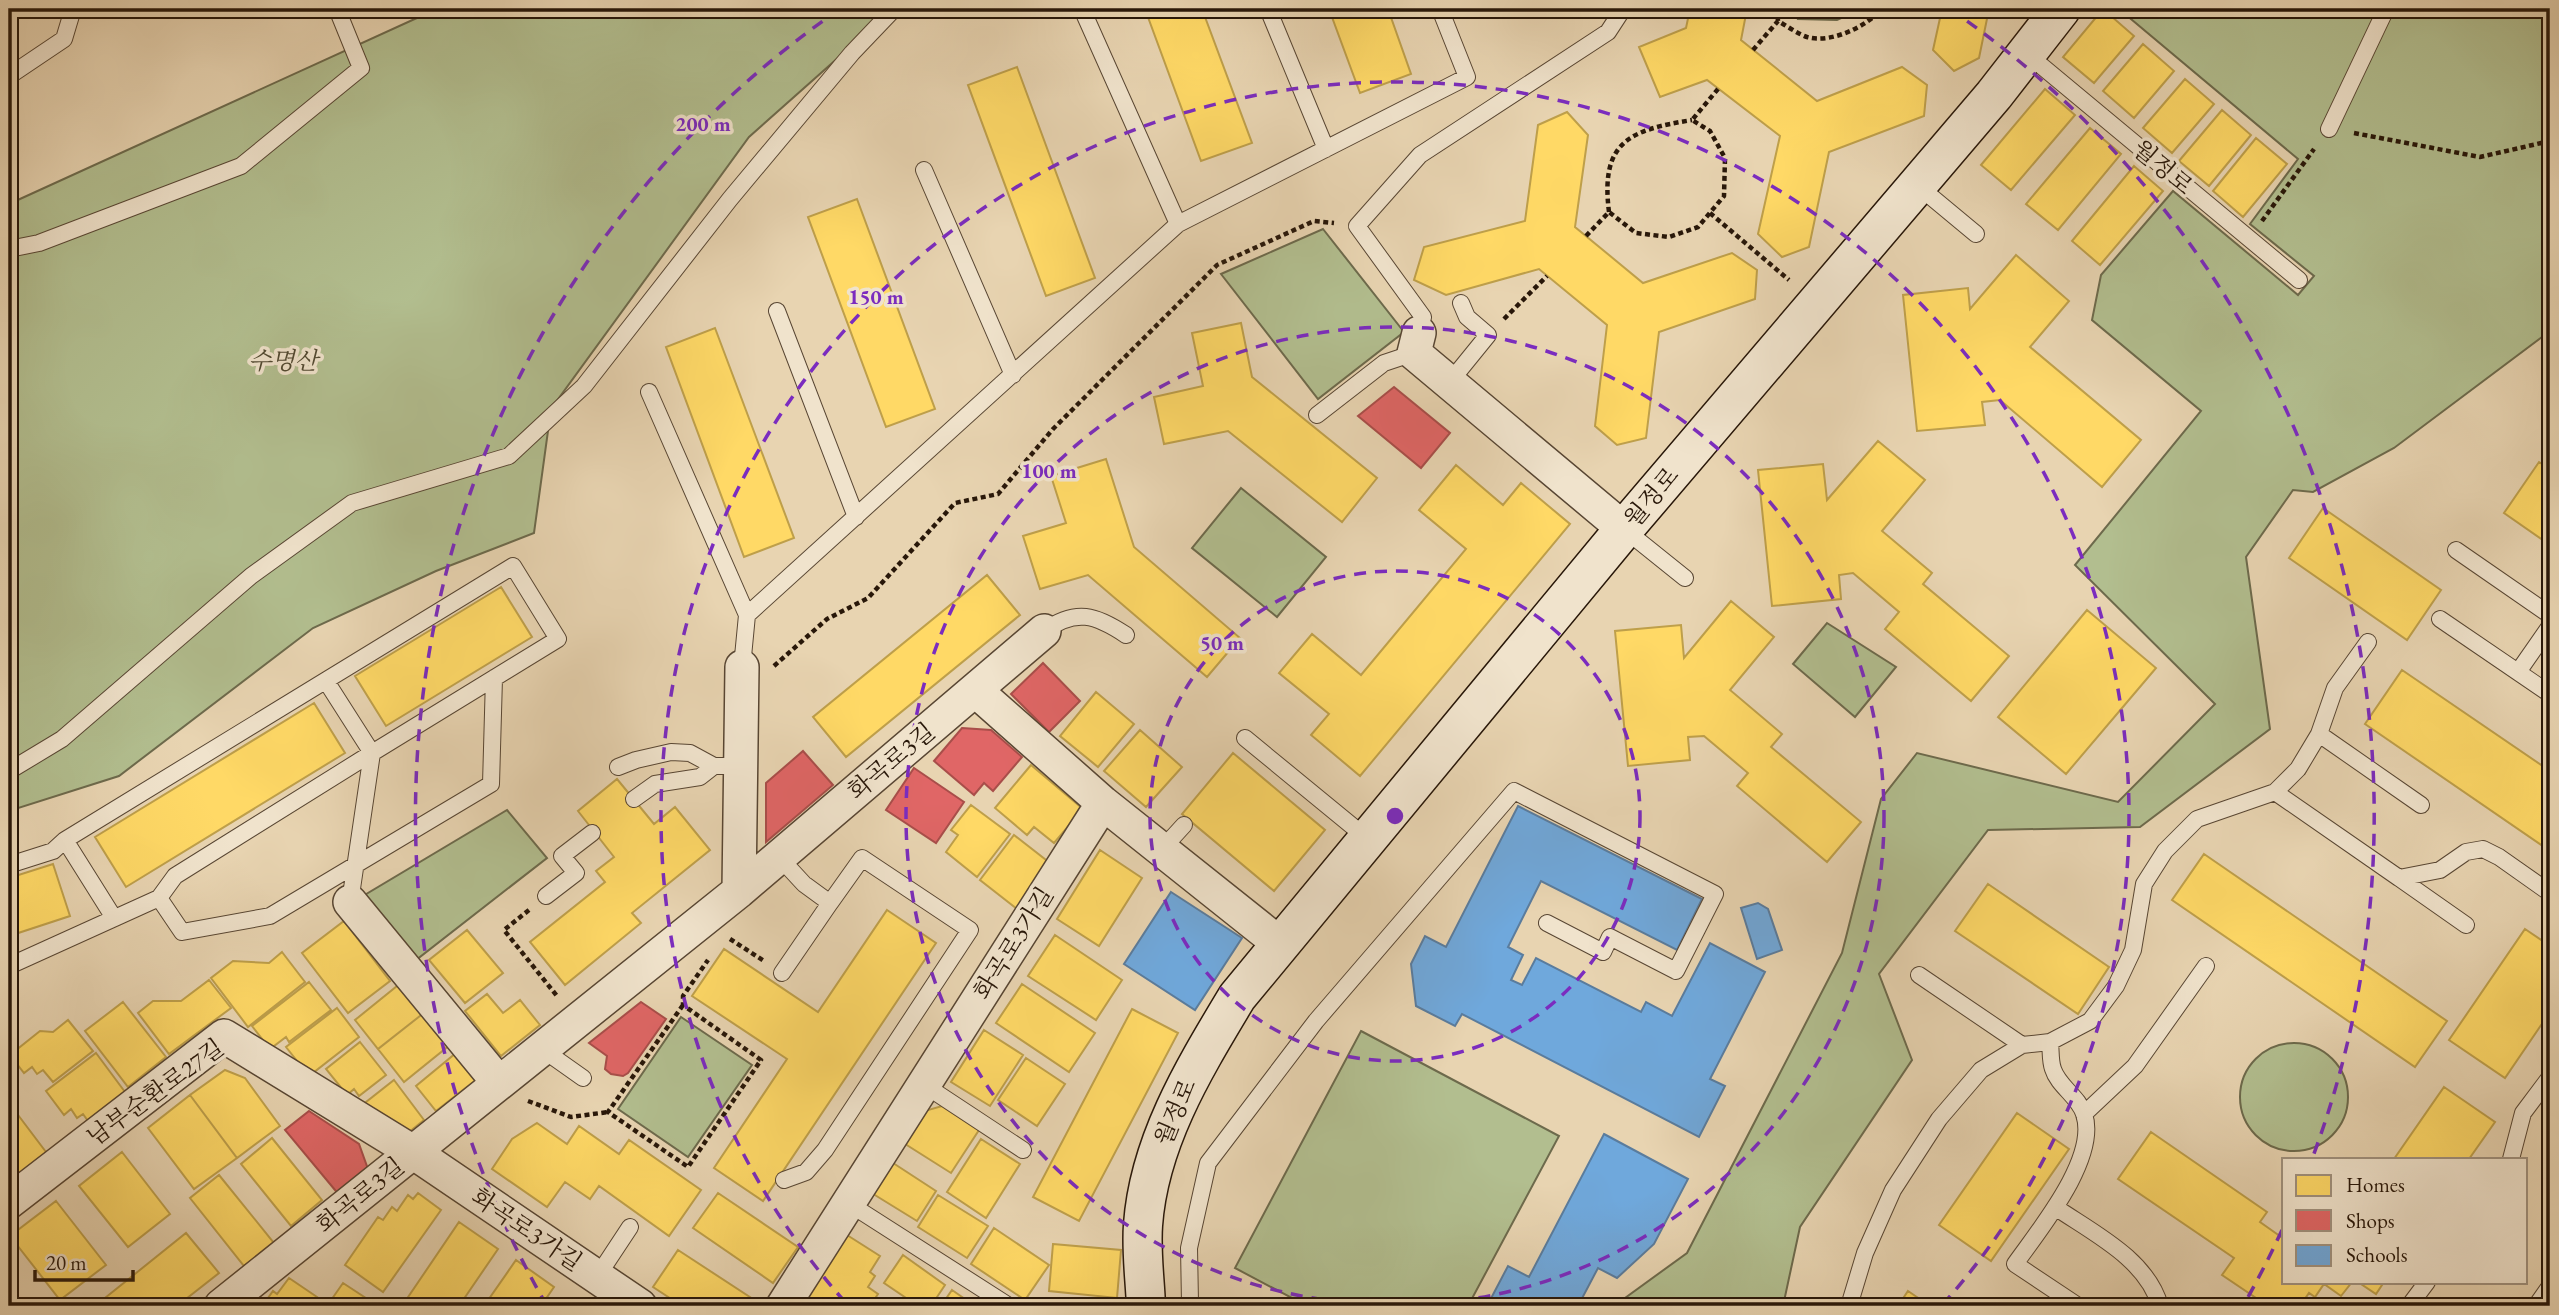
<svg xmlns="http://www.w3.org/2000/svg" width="2559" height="1315" viewBox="0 0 2559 1315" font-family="'EB Garamond','Noto Serif KR',serif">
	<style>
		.green { fill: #b2be8f; stroke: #6d6a4c; stroke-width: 2 }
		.homes { fill: #ffd966; stroke: #be9f4a; stroke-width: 2 }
		.shops { fill: #e06666; stroke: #a94e4a; stroke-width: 2 }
		.schools { fill: #6fa8dc; stroke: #5a7c9d; stroke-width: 2 }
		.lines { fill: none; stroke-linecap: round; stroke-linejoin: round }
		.lane-casing { stroke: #584633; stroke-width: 18 }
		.street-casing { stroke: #584633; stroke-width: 36 }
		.secondary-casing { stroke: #281709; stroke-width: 41 }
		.path { stroke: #281709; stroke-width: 4.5; stroke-dasharray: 5 3.5; stroke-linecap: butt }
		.lane { stroke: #f0e3cc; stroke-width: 16 }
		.street { stroke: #f0e3cc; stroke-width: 33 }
		.secondary { stroke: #f0e3cc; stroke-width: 38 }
		.ring { fill: none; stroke: #7b2cbf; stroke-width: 3.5; stroke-dasharray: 12 9 }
		.labels { text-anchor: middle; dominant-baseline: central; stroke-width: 7; stroke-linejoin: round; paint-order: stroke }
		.street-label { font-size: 24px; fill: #281709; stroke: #f0e3cc }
		.park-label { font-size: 24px; font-style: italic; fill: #514931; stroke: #f0e3cc }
		.centre { fill: #7b2cbf; stroke: #f0e3cc; stroke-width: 3.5 }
		.ring-label { font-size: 21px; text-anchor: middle; font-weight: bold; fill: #7b2cbf; stroke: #f0e3cc; stroke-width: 7; stroke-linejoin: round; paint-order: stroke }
	</style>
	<rect width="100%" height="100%" fill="#e8d4b1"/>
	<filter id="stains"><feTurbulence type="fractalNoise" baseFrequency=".00286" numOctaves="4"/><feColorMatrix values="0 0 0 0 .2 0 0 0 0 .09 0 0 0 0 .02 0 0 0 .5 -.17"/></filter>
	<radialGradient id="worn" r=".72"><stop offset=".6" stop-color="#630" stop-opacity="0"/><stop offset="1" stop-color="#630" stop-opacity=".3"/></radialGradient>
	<path class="green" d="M430,9H893L749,137L551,409L534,533L436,571L313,628L119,776L9,811V204L430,12Z
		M1800,9H1861L1837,20L1798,19Z
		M2119,9H2550V331L2394,448L2313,492L2293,490L2246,557L2270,729L2140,827L1988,830L1879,974L1912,1060L1800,1227L1783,1306H1614L1687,1253L1842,953L1881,799L1917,753L2118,802L2215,704L2075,565L2201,411L2092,320L2101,275L2173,191L2298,295L2314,276L2250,224L2298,159Z
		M1323,229L1404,332L1318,399L1221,274Z
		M1241,488L1326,557L1277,617L1192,548Z
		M1827,623L1896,667L1855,717L1793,664Z
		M507,810L547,858L416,960L363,896Z
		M681,1017L752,1065L688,1157L618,1109Z
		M1361,1031L1559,1136L1468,1306H1307L1235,1268Z
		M2240 1097a54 54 0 1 1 108 0a54 54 0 1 1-108 0Z"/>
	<path class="homes" d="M1145,9H1202L1252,143L1201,161Z
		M1329,9H1388L1411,74L1360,93Z
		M1690,9H1747L1741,40L1817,101L1902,67L1927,85L1924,116L1829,152L1809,247L1782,257L1758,234L1780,136L1707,80L1660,97L1639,47L1686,28Z
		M1942,9H1989L1979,58L1954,71L1933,50Z
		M2103,9L2134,36L2094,83L2063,57Z
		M2143,44L2174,71L2134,118L2103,91Z
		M1017,67L1095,278L1046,296L968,85Z
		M2185,79L2214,104L2172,153L2143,128Z
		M2045,89L2075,115L2011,190L1981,165Z
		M2222,110L2251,135L2209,186L2179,161Z
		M1567,112L1588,135L1575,227L1643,283L1732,253L1757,270L1755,299L1659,332L1646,438L1617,445L1595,426L1607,325L1539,269L1446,295L1414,280L1424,247L1525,221L1538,125Z
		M2090,128L2121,154L2058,230L2026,204Z
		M2256,138L2287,164L2243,217L2213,191Z
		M2134,166L2163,191L2100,265L2072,241Z
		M857,199L935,409L886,427L808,217Z
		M2016,255L2069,301L2030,347L2141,440L2102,487L2000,400L1982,402L1985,425L1917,431L1903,295L1968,288L1970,309Z
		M1241,323L1252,377L1377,478L1342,522L1228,431L1164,444L1154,397L1203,386L1192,333Z
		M715,328L794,538L744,557L666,347Z
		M1878,441L1925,480L1882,531L1932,573L1923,584L2009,656L1971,701L1885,629L1899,612L1853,573L1839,575L1841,599L1772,606L1758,470L1823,464L1827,500Z
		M1106,459L1134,547L1240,638L1207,677L1088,575L1040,589L1023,536L1066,523L1051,476Z
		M2539,462L2550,469V545L2504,513Z
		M1456,465L1503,505L1521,483L1570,524L1360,776L1311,735L1329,714L1279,673L1312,634L1361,675L1466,549L1419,510Z
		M2323,508L2441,590L2407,640L2289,558Z
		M987,575L1020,615L846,757L813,717Z
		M501,587L532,637L386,726L355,676Z
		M1731,601L1774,637L1730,690L1782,734L1771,747L1861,822L1827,862L1737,786L1748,773L1704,736L1688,737L1690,760L1628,766L1615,631L1681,625L1684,658Z
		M2087,610L2156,668L2066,774L1998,717Z
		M2402,670L2550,771V851L2365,724Z
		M1096,692L1134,724L1098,767L1060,736Z
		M314,703L345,753L126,887L95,837Z
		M1140,730L1182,767L1146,807L1104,771Z
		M1233,753L1325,830L1274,891L1182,814Z
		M1031,765L1083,809L1054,843L1034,827L1027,835L995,808Z
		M617,779L654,824L675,807L710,850L632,913L641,923L565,985L530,942L605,882L596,871L614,857L578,811Z
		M971,805L1010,834L977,877L946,852L958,835L951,830Z
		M1014,835L1055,867L1021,912L980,880Z
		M1100,850L1142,878L1099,946L1057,919Z
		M2204,854L2447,1021L2415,1067L2172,900Z
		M53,864L70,916L9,936V878Z
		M1988,884L2109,967L2078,1014L1955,931Z
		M887,910L936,943L763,1201L714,1168L787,1059L692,996L724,949L818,1012Z
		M344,921L390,981L348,1013L302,953Z
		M2525,929L2550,946V1012L2505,1078L2449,1040Z
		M467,930L503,973L465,1003L429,960Z
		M1055,935L1122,980L1096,1020L1028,976Z
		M282,952L305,982L248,1027L211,978L233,961L269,963Z
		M209,980L231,1008L169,1054L138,1013L153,1001H181Z
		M309,982L331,1010L289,1042L286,1037L270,1049L252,1026Z
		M402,982L425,1012L378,1049L355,1020Z
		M1022,984L1095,1033L1069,1072L996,1023Z
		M487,994L503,1013L520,1000L540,1025L501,1056L465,1011Z
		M123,1002L166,1057L128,1087L85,1031Z
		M337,1008L359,1037L309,1076L286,1047Z
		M1132,1009L1178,1033L1079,1221L1033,1197Z
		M425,1012L451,1044L404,1082L378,1049Z
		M68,1020L93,1051L53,1082L43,1070L37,1074L32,1067L24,1073L10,1055L40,1031L53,1032Z
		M984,1030L1023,1055L990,1106L951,1082Z
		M360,1042L386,1075L359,1096L354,1089L347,1095L326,1069Z
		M96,1053L125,1092L88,1121L83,1114L77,1118L71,1109L64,1115L46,1091Z
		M456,1053L477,1079L436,1111L416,1086Z
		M1026,1058L1065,1084L1037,1126L998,1100Z
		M225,1070L245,1078L280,1126L237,1158L190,1095Z
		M394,1080L424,1120L403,1137L361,1106Z
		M2444,1087L2495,1122L2469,1159H2394Z
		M190,1095L237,1158L194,1189L148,1128Z
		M9,1103L49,1156L9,1186Z
		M942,1106L979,1130L951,1173L902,1142L921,1112Z
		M2017,1113L2069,1149L1991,1261L1939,1225Z
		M537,1123L567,1144L579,1126L619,1154L629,1140L701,1190L669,1236L599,1186L590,1199L565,1182L547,1207L492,1169L512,1139Z
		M2151,1132L2267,1212L2260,1222L2284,1239V1282H2352L2341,1296L2324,1284L2315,1297L2309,1293L2300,1306H2268L2222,1275L2234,1258L2118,1179Z
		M272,1138L322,1200L291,1226L241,1164Z
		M981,1139L1020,1164L986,1218L947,1192Z
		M122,1152L170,1214L128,1247L79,1186Z
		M890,1161L936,1191L917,1221L870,1192Z
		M219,1175L274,1243L244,1266L190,1198Z
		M418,1193L441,1210L383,1292L345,1265L378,1217L383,1220L392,1207L397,1211L408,1195L413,1199Z
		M718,1193L798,1247L773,1283L693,1228Z
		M938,1195L988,1226L967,1258L918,1227Z
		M56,1201L106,1265L60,1300L10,1236Z
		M459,1222L498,1249L459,1306H402Z
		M994,1228L1049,1265L1025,1300L971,1264Z
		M186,1233L219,1273L177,1306H95Z
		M847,1235L880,1256L870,1272L875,1276L868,1287L878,1294L870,1306H810L803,1301Z
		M1053,1244L1121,1250L1117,1298L1049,1291Z
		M678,1250L759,1303L757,1306H682L653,1287Z
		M903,1255L945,1285L931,1306H918L884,1283Z
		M516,1260L554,1287L541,1306H484Z
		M289,1278L317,1297L311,1306H255L258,1302L263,1305L273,1291L277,1294Z
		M2358,1282H2384L2376,1294Z
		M343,1283L378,1306H327Z
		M9,1287L24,1306H9Z
		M952,1290L975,1306H941Z
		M1908,1291L1930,1306H1898Z"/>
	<path class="shops" d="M1394,387L1450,433L1421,468L1358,416Z
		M1043,663L1080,701L1049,732L1011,694Z
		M962,728L991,730L1022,757L993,791L984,783L974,795L934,761Z
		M803,751L833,785L766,842V783Z
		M914,768L964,802L936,843L886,810Z
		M641,1002L666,1019L628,1073L623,1076L611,1074L605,1069L607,1056L589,1043Z
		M309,1111L359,1144L369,1172L340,1196L285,1130Z"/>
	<path class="schools" d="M1518,806L1702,899L1677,950L1541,881L1508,947L1523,955L1511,980L1522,985L1536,958L1641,1012L1646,1002L1672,1016L1710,943L1765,972L1710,1079L1725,1086L1699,1137L1462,1014L1455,1026L1416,1006L1411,964L1425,936L1446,947Z
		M1171,892L1242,938L1195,1010L1124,964Z
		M1758,903L1768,909L1782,950L1757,959L1741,908Z
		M1604,1134L1688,1179L1654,1244L1617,1278L1598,1268L1578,1306H1487L1508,1266L1529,1277Z"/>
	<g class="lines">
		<defs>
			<path id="lane" d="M1082,9L1178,224
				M1268,9L1326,149
				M2026,53L2299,280
				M9,76L64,39L73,9
				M2329,129L2386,9
				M924,170L1013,375
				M1917,185L1976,234
				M9,249L39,243L241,166L361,68L337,9
				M777,311L856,517
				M1419,333L1423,317L1357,226L1420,155L1608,32L1623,9
				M1449,383L1488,335L1467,317L1461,303
				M649,392L747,615
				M1317,415L1384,363L1414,353
				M1624,529L1685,578
				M2456,550L2550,615
				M2440,619L2550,694
				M1044,631C1076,608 1096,615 1126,635
				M742,667L747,615L1178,224L1467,77L1440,9
				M2518,672L2550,626
				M2319,734L2421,805
				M1245,738L1368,839
				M618,767L636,760L671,752L690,753L714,766H741
				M9,771L62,739L251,576L352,503L509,456L584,386L730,199L852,53L894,9
				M2275,792L2399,878L2440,870L2466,852L2483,849L2499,857L2550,893
				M634,799L655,784L700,777L714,766
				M65,840L114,918
				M1162,849L1184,825
				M779,857L804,884L830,903L862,858L970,930L825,1150L806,1172L784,1180
				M9,865L53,851L65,840L513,566L558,639L372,753L350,902
				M2399,878L2466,925
				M546,896L576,873L562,856L592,833
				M159,898L175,876L372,753L326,681
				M9,966L159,898L182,932L270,916L491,784L494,678
				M782,973L830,903
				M1919,975L2022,1045
				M2050,1042C2051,1050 2050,1061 2053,1069C2058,1086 2079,1097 2084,1114C2099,1158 2039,1230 2015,1264L2078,1306
				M542,1049L583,1078
				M923,1084L1023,1150
				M2084,1114L2135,1066L2206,966
				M2511,1159L2523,1113L2550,1077
				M848,1203L1009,1306
				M2055,1207C2093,1233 2147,1259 2160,1306
				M597,1277L630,1227
				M1187,1306L1190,1302L1189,1248L1208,1163L1316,1021L1514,791L1715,894L1676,971L1610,937L1603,952L1547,923
				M1849,1306L1865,1253L1893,1190L1939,1119L1981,1070L2022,1045L2050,1042L2090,1021L2116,986L2133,950L2144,884L2165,851L2197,819L2275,792L2298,769L2319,734L2335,688L2368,642
				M2409,1306L2427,1282
				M2536,1306L2550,1286"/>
			<path id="street" d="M1419,333L1414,353L1624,529
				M975,690L1103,803L1280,944
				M739,891L742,667
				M350,902L499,1083
				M9,1202L224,1036L413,1152L640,1306
				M221,1306L739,891L1044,631
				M783,1306L1103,803"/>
			<path id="secondary" d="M1146,1306C1145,1280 1141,1252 1143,1225C1149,1141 1195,1067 1237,997L1624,529L1994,95L2061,9"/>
		</defs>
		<use href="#lane" class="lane-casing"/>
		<use href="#street" class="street-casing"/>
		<use href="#secondary" class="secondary-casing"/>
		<path class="path" d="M1777,9L1778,21
			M1753,50L1778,21C1787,26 1798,34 1807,37C1831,44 1867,26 1882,9
			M2354,133L2480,157L2550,141
			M1609,212C1600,141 1630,130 1692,120
			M1710,213L1789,280
			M2262,221L2314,149
			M1586,236L1609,212L1636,233L1669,237L1698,227L1724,196L1725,158L1710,131L1692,120L1718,89
			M1504,319L1547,276
			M774,666L827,619L868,598L955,503L998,494L1053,429L1217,265L1314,221L1334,223
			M529,910L504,930L557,996
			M730,939L764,961
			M683,1005L608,1112L688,1167L761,1060L683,1005V996L708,960
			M528,1101L571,1117L608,1112"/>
		<use href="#lane" class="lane"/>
		<use href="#street" class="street"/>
		<use href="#secondary" class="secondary"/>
	</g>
	<g class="ring">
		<circle cx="1395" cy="816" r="245"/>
		<circle cx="1395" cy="816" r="489"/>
		<path d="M845 1302A734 734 0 1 1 1945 1302"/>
		<path d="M2282 1230A979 979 0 0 1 2243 1306M547 1306A979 979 0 0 1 840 9M1950 9A979 979 0 0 1 2312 1159"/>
	</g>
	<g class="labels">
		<g class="street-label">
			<text transform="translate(2163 167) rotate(40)">월정로</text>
			<text transform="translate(1651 497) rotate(-50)">월정로</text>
			<text transform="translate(891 761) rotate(-40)">화곡로3길</text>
			<text transform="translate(1013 943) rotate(-58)">화곡로3가길</text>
			<text transform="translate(155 1092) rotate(-36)">남부순환로27길</text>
			<text transform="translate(1175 1112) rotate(-67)">월정로</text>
			<text transform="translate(360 1195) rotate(-39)">화곡로3길</text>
			<text transform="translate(527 1229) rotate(34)">화곡로3가길</text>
		</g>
		<g class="park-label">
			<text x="283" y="360">수명산</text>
		</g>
	</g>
	<circle cx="1395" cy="816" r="10" class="centre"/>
	<g class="ring-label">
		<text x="703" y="131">200 m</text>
		<text x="876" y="304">150 m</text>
		<text x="1049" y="478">100 m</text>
		<text x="1222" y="650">50 m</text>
	</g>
	<rect width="2559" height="1315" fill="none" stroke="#e8d4b1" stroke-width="35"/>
	<rect x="10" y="10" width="2538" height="1294" fill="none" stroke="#281709" stroke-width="3.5"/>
	<rect x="18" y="18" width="2524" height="1280" fill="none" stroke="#281709" stroke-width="2"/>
	<rect x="2282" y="1158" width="245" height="126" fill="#f0e3cc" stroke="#a0917e" stroke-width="2"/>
	<rect x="2296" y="1175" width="35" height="21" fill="#ffd966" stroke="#a0917e" stroke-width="2"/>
	<text x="2346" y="1192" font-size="21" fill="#281709">Homes</text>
	<rect x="2296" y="1210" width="35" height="21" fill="#e06666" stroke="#a0917e" stroke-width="2"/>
	<text x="2346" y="1228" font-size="21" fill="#281709">Shops</text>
	<rect x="2296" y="1245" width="35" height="21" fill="#6fa8dc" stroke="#a0917e" stroke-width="2"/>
	<text x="2346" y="1262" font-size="21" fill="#281709">Schools</text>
	<path d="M35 1270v10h98v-10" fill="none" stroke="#281709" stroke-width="3.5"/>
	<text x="46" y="1270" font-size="21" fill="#281709" stroke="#f0e3cc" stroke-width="5" paint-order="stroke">20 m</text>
	<rect width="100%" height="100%" filter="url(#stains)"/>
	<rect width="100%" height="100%" fill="url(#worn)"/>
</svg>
